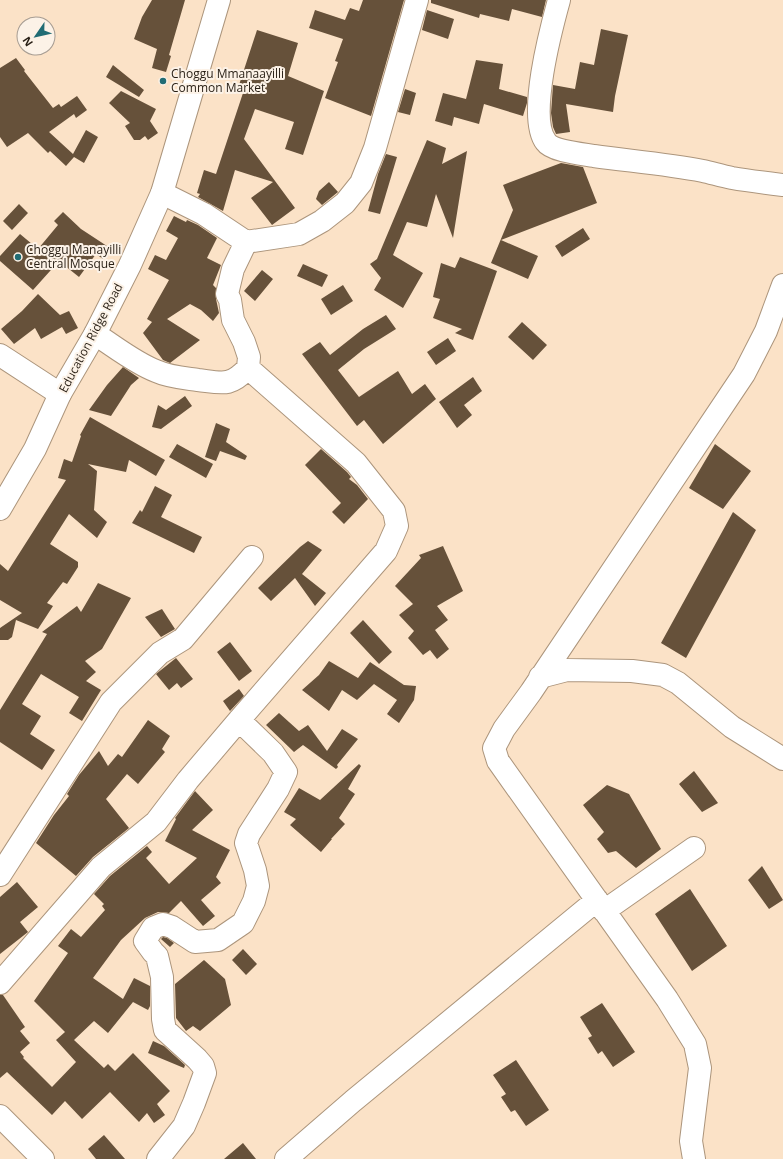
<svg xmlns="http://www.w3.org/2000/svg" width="783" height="1159" viewBox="0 0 783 1159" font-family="'Open Sans',sans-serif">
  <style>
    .building { fill: #66513a }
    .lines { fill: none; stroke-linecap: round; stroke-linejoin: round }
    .minor-casing { stroke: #ac957c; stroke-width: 24 }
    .major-casing { stroke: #ac957c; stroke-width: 24 }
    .minor { stroke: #fff; stroke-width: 22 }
    .major { stroke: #fff; stroke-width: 22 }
    .poi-dot { fill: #216c74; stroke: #fcf2e7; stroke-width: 1.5 }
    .labels { text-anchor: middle; stroke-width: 4; stroke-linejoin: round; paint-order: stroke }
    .poi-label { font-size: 12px; fill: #271e14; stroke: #fcf2e7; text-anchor: start }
    .street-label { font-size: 12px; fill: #271e14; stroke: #fcf2e7 }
  </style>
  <rect width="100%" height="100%" fill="#fbe2c7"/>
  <path class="building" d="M152 0H185L169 55 171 56 166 72 152 68 157 49 134 39 142 17Z
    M363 0H404L371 116 325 98 338 62 335 61 343 39 309 28 315 10 345 20 350 8 359 11Z
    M431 0H546L542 17 512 9 509 21 480 14 479 18 431 3Z
    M427 10 454 19 448 39 422 30Z
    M601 29 628 35 615 96 613 112 566 104 570 132 556 134 553 127 551 113 553 85 575 89 580 62 594 65Z
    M257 30 298 43 288 76 324 91 303 155 285 149 294 122 255 109 244 139 295 208 272 225 251 198 273 182 235 170 223 211 198 197 200 194 197 193 204 170 216 174 245 87 239 85Z
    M16 58 25 70 24 71 53 108 59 104 61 107 77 96 87 110 76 118 74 114 49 132 73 154 86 130 98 137 84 163 74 157 66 166 50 151 48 153 28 133 7 147 0 137V68Z
    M476 60 503 64 499 89 527 97V103L523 116 484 104 479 124 454 117 452 126 435 121 443 93 466 99Z
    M113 65 144 90 139 97 106 77Z
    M405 89 416 93 410 115 398 112Z
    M121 91 156 109 150 121 158 133 148 140 145 136 140 140H134L125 126 130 123 109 103Z
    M427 140 446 148 442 164 467 151 453 238 436 194 427 227 407 222 393 255 423 273 403 308 374 290 381 278 370 264 377 259Z
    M386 154 397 157 380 214 368 211 378 174Z
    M561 163 583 167 597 203 501 240 538 256 528 279 491 263 513 210 503 185Z
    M329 182 338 192 322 205 316 199 319 191Z
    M19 204 28 213 12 230 3 221Z
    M63 212 81 229 110 248 103 259 96 254 79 277 59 261 33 290 0 261V256L20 234 38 249 58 225 54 221Z
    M174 216 186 222 187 220 198 225 217 238 207 258 221 265 213 285 216 288V299L219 313 213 321 201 310 190 304 167 319 200 340 170 363 163 360 143 333 152 322 147 319 169 280 148 269 155 255 166 260 178 238 166 231Z
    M583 228 590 239 562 257 555 246Z
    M460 257 497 271 473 340 455 333 462 329 433 318 440 299 433 297 441 263 455 268Z
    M303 264 328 275 322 287 297 276Z
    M262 270 273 279 255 301 244 291Z
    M343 285 353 301 331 315 321 299Z
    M38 294 60 315 69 311 78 328 66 334 62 327 41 339 35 328 14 344 1 329 22 311Z
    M386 315 396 329 364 349 338 370 359 397 398 371 412 394 425 384 436 399 383 444 364 420 357 426 302 354 320 342 330 355 363 329Z
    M522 322 547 345 533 360 508 337Z
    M448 338 456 351 436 365 427 352Z
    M123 367 139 378 131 385 111 416 89 410 107 385Z
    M473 377 482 391 464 405 472 415 457 428 439 402Z
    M185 396 192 406 161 429 152 427 158 405 166 410Z
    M90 417 165 460 156 476 129 460 126 472 88 464 97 471 94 510 107 522 97 538 69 514 50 544 78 562V567L67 584 63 582 47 603 53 606 38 629 16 620 12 637 8 640H0V628L22 613 0 600V564L8 571 66 480 58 478 64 459 72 462 81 436 80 435Z
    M216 423 230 429 226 442 247 456 245 460 220 451 216 461 205 457Z
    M177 444 213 464 206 478 169 457Z
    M715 444 751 471 723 509 689 488Z
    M321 449 347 472 351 477 349 479 357 485 368 499 344 524 332 512 341 503 305 465Z
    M155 486 172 495 161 517 202 537 194 553 132 523 140 510 142 512Z
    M733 512 756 530 686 658 661 643Z
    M308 541 322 550 302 574 326 593 315 606 295 578 271 601 258 588 300 547Z
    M443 546 463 591 437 606 448 620 435 630 449 649 437 659 430 650 423 655 408 638 414 631 399 615 413 604 395 586 421 558 419 555Z
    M98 583 131 598 102 649 85 661 96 672 86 681 101 690 82 721 69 713 79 697 41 674 22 704 41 716 30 734 55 750 42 770 0 742V710L47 634 42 632 77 606 81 612Z
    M162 609 175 629 161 637 145 617Z
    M363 620 392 652 379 664 350 633Z
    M230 642 252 671 239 681 217 652Z
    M176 658 193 679 181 688 177 683 169 690 156 674Z
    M329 661 358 678 370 662 404 685 416 686 414 700 399 723 387 714 397 700 374 684 357 700 342 690 329 711 302 690 319 675Z
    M239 689 244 696 230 711 223 701Z
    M279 713 299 731 308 725 327 751 342 729 358 739 337 765 338 767 336 769 303 745 294 752 266 725Z
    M148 720 170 736 162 749 165 752 138 784 127 774 106 799 129 828 93 857 76 876 36 843 54 815 69 796 67 794 79 775 99 751 108 766 118 754 122 757Z
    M359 764 361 766 348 789 355 794 339 818 345 824 331 839H332L321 852 290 825 296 819 284 812 299 788 320 800Z
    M694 771 718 803 702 812 679 784Z
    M607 785 629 794 661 849 636 868 616 851 608 853 597 839 604 832 583 805Z
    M195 791 213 810 192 830 230 850 216 877 221 883 201 900 215 916 203 926 181 901 169 913 158 912 145 918 121 940 93 978 123 999 134 978 150 986V1006L148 1010 133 1002 108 1033 94 1021 74 1040 104 1068 108 1064 115 1071 133 1053 170 1091 157 1104 165 1115 154 1123 147 1113 139 1122 110 1092 82 1119 65 1101 52 1115 7 1072 0 1078V995H3L25 1027 20 1031 30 1043 20 1052 24 1057 23 1058 52 1087 76 1062 56 1040 65 1032 34 1001 68 953 58 946 71 929 81 937 105 910 102 906 104 904 94 894 110 876 147 846 152 852 146 858 169 884 197 858 165 841 176 819 175 818Z
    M762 866 783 900 769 909 748 880Z
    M17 882 38 907 20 922 28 932 0 954V897Z
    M690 889 727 946 692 971 655 914Z
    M163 937 167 938 174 943 170 947 161 939Z
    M243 949 257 964 246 975 232 960Z
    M204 960 225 979 231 1005 200 1031 193 1026 186 1031 176 1018 175 984Z
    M602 1003 635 1052 613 1067 602 1051 598 1054 588 1038 592 1036 580 1017Z
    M153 1041 164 1046 185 1065 184 1068 148 1053Z
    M516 1060 549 1110 526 1126 515 1110 511 1112 501 1097 506 1094 493 1075Z
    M104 1135 125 1159H96L88 1149Z
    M243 1143 256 1159H224Z"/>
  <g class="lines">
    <defs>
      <path id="minor" d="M559 0C551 29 527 118 546 142 552 151 583 154 594 156 630 161 667 164 703 171 712 173 722 176 732 178 749 181 766 183 783 185
        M246 242 299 234 322 221 345 203 361 183 375 148 417 0
        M95 334C114 346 135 363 156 371 169 377 184 378 198 380 223 383 230 387 248 368
        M0 355 60 394
        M540 677 567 670 632 671 663 675 678 683 732 727 783 759
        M0 875 111 702 160 653 183 639 252 557
        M604 911 694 848
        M0 983 101 867 156 822 188 780 239 720 386 551 397 526 394 511 356 463 248 368 249 357 244 342 233 320 230 300 227 294 233 269 246 242 204 214 162 193
        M0 1116 43 1159
        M158 1159 184 1126 194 1103 205 1073 203 1066 197 1059 165 1030 163 1019 162 977 157 956 153 952 145 941 153 928 163 924 172 927 195 942 218 940 243 923 254 901 258 886 255 870 246 843 249 834 278 789 286 772 273 753 239 720
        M286 1159 353 1101 597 900
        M694 1159 691 1141 700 1068 695 1044 667 999 498 761 494 748 504 729 531 692 744 374 766 331 783 285"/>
      <path id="major" d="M0 509 35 449 60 394 95 334 130 265 162 193 219 0"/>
    </defs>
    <use href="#minor" class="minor-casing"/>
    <use href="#major" class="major-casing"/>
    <use href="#minor" class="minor"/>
    <use href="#major" class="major"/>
  </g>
  <g class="poi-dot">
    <circle cx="163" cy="81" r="4"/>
    <circle cx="18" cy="257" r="4"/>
  </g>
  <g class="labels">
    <g class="poi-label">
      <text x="171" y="78">Choggu Mmanaayilli<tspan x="171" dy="14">Common Market</tspan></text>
      <text x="26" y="254">Choggu Manayilli<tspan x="26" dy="14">Central Mosque</tspan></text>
    </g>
    <g class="street-label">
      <text transform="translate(91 338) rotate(-62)" y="4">Education Ridge Road</text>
    </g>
  </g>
  <g transform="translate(36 36) rotate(236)"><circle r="19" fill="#fcf2e7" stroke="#a79d93"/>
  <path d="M0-3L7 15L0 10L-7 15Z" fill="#216c74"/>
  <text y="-6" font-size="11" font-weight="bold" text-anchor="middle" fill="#271e14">N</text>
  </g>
</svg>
